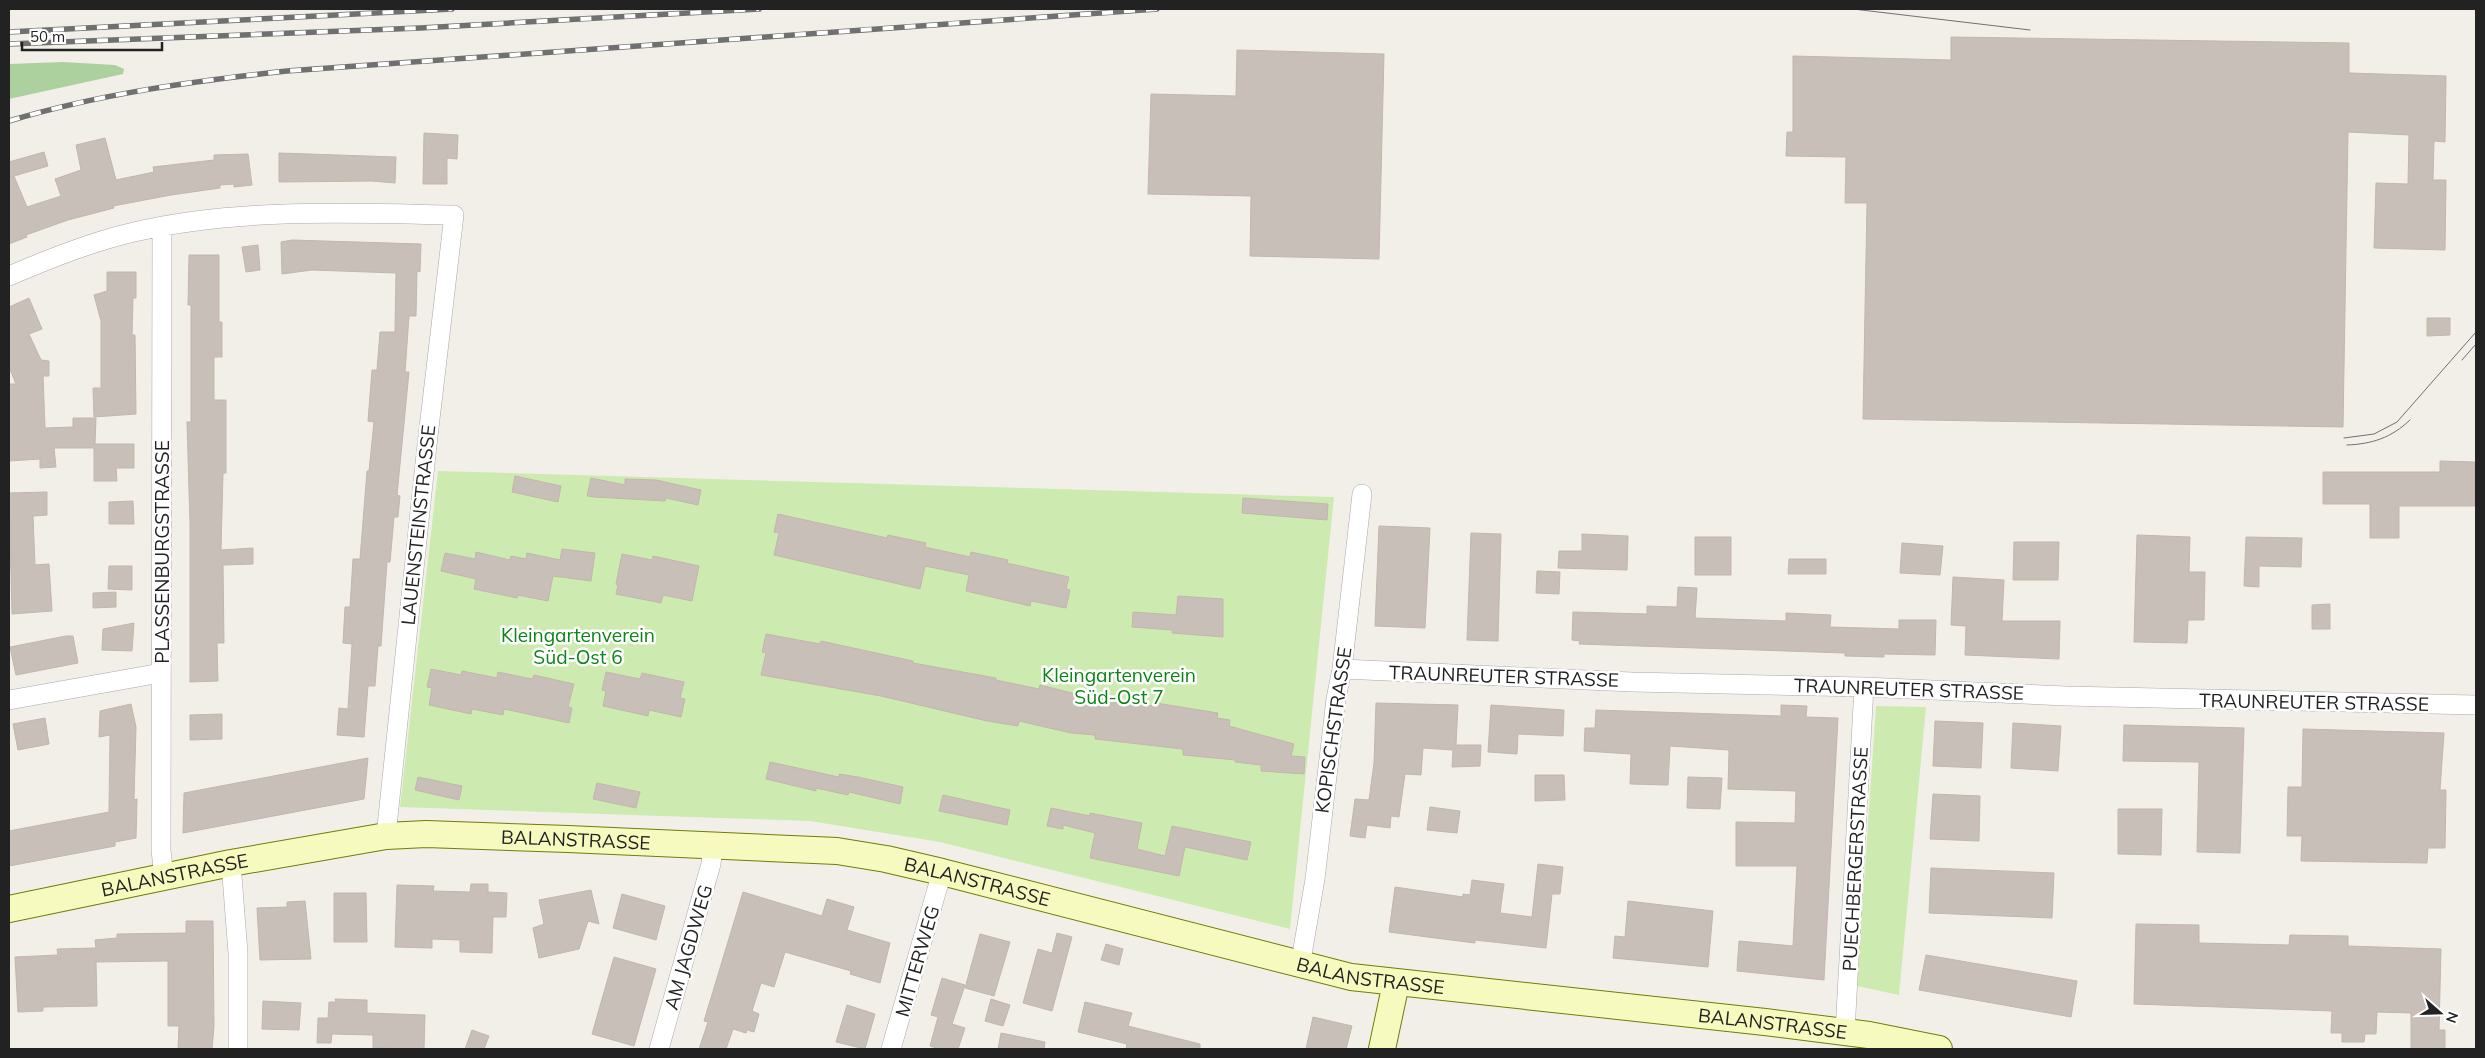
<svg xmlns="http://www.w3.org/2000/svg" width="2485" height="1058" viewBox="0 0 2485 1058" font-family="Mulish,sans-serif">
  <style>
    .grass { fill: #cdebb0 }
    .forest { fill: #add19e }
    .building { fill: #c7bfb8; stroke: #c4b6ab }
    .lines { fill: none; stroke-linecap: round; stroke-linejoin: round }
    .street-casing { stroke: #a9a9a9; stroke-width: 20 }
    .secondary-casing { stroke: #707d05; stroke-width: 28 }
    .street { stroke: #fff; stroke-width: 19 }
    .secondary { stroke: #f7fabf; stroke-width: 26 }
    .tram { stroke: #707070; stroke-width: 1 }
    .rail-casing { stroke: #707070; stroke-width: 5.5 }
    .rail { stroke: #fff; stroke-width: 4; stroke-dasharray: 11; stroke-linecap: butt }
    .labels { text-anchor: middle; stroke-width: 5; stroke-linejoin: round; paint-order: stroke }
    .street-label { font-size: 19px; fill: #222; stroke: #fff }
    .park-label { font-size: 19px; fill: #0c8416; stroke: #fff }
  </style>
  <rect width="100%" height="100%" fill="#f2efe9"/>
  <path class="grass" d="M438 471 1334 497 1290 929 940 842 810 821 400 807Z
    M1876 706 1926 707 1899 995 1857 986Z"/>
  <path class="forest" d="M63 62 115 65 124 69 123 74 9 99V64Z"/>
  <path class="building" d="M1951 37 2349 43V73L2446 76 2445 142 2434 141 2433 180H2446L2445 250 2374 248 2376 183 2408 184 2409 135 2348 132 2343 427 1863 419 1867 203H1845L1846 157 1786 156 1787 132H1793V56L1951 60Z
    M1237 50 1384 54 1379 259 1250 256 1251 196 1148 194 1151 94 1236 96Z
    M424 133 458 135 457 159 447 158V184H423Z
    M105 138 116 180 154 172 153 167 214 160V155L248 154 252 185 234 187V184L220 185V188L171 195 113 206 114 208 68 220 26 235 27 237 9 244V162L44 152 48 166 14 176 27 207 61 196 55 179 81 170 76 145Z
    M279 153 396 157 395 183 372 181 279 182Z
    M292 240 421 244 420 272 417 271 416 316H409L405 372H409L397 495 400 496 398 517H394L390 562H387L381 646H378L375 686H368L364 737 337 735 339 708 348 709 352 644 343 643 345 607H350L353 559H360L367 471H369L374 422 368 421 372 370H377L380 332H395L396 273 312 270 282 274 281 242Z
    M258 245 260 270 246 272 242 247Z
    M189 255H219V322H222V357H214V400H226V473H223L221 550 253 548V564L223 565 224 643H217L218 681 190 682V524L187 422H191V305H188Z
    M107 272H136V298H133L132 335H135L136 414 94 417 93 388H101V321L94 295 107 291Z
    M29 298 42 329 29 334 41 360 49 361V376H43L45 428 73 427V418H96L95 444H134V468H116L117 481H94V448H54L56 467 40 468V459L9 461V384H16L9 367V307Z
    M2427 318H2450V335L2427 336Z
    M2440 461 2475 462V506H2399V538H2370V504H2323V472H2440Z
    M515 476 561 486 558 502 512 492Z
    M591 478 625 485V479L656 480 701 490 698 505 666 498 665 501 594 497 587 496Z
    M47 492V515L33 516 35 565 49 564 52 611 12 614 9 493Z
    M1243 498 1328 504 1327 520 1242 513Z
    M133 501 134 524H109V502Z
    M778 514 887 538 888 535 926 543 925 547 970 557 971 552 1008 560 1007 563 1069 577 1066 589 1070 590 1066 608 1031 601 1030 606 966 591 969 575 925 566 920 589 774 555 779 533 774 532Z
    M1379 526 1430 528 1425 628 1375 626Z
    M1471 533 1501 534 1498 641 1467 640Z
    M1582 534 1628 536 1627 570 1558 568 1559 551H1582Z
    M2137 535 2190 537 2189 572H2205L2204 620H2188L2187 643 2134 642Z
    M1695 537H1731V575H1695Z
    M2246 537 2302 538 2301 567 2259 566V587L2244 586Z
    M2014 542H2059L2058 580H2013Z
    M1902 543 1943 546 1940 575 1900 573Z
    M562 549 595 553 591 581 553 576 548 601 518 595 517 598 474 589 476 579 441 571 445 553 475 559 476 552 510 560 511 556 526 559 527 553 560 560Z
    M622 554 652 560 653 556 699 566 692 601 663 595 661 603 616 594 618 585 616 584Z
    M1789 559H1826V574H1788Z
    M109 566H132V590L108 589Z
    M1537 571 1560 572 1559 594 1536 593Z
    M1953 577 2004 580 2002 621H2060L2059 659 1965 655 1966 626 1951 625Z
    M1678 587 1697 588 1695 618 1786 621V613L1831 615 1830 627 1899 629V620H1936L1935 655 1884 654V657L1845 656V653L1579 644 1580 641 1572 640 1573 612 1647 614V606L1677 607Z
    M116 592V607L93 608V593Z
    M1178 596 1223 599V637L1172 633V630L1132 627 1133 612 1176 615Z
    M2330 604V629H2312V605Z
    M134 623 132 651 102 650 103 629Z
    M766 634 820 644 821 641 913 661V663L996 678V680L1039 689 1040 685 1088 697 1114 699V702L1155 706 1156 703 1218 713 1217 718 1230 720 1229 726 1294 744 1291 756 1305 757 1304 774 1261 771V765L1235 762V760L1183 755V749L1095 739V735L1071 733 1019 721 1018 726 987 721 881 696 761 675 766 653 762 652Z
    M66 636H73L78 663 16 675 10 647Z
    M431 669 461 675 462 671 497 678 498 672 532 679 534 675 574 684 568 707 572 708 569 723 504 709 503 715 472 709 471 714 429 705 432 688 427 687Z
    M606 672 640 679 642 673 684 682 680 698 685 699 681 717 649 710 648 716 603 706 606 691 602 690Z
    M1376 703 1458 705 1456 745H1481L1480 766 1452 767 1453 750 1423 748 1421 775 1405 774 1399 817 1391 816 1390 828 1367 825 1365 838 1350 836 1355 799 1369 800 1374 763Z
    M131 704 136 727 134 800 137 799 136 838 115 842V846L9 866V831L109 812 110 735 99 737 100 711Z
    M1491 705 1564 710 1563 736 1518 734 1517 754 1488 752Z
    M1781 705 1807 706 1806 717 1838 718 1824 980 1737 971 1739 941 1793 946 1797 866H1736V822L1795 823 1796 791 1728 789 1729 750 1670 746 1668 785 1630 784 1631 754 1584 751 1585 728H1595L1596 710 1781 716Z
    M222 714V739L190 740V715Z
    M45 718 49 744 18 750 13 724Z
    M1935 721 1983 723 1981 768 1933 766Z
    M2013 723 2061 726 2058 771 2011 768Z
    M2124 725 2244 728 2240 853 2197 852 2199 762 2123 761Z
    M2303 729 2444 733 2440 790H2446L2445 848H2428L2427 863 2301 861 2302 836H2287L2288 787H2302Z
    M368 758 364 799 183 833 184 793Z
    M770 762 839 777V774L858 777 903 787 900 804 849 792 848 795 816 788V791L766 779Z
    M1535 775H1564L1565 800 1535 801Z
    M418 777 462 786 459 800 415 790Z
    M1688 777 1722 778 1720 809 1687 808Z
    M597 783 640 792 636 808 593 799Z
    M1933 794 1980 796 1979 841 1930 839Z
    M943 795 1010 810 1007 825 939 811Z
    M1430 807 1460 811 1457 833 1427 830Z
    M1051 808 1090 816V813L1142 823 1137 849 1165 856 1172 826 1251 842 1247 860 1185 847 1179 876 1090 858 1095 833 1063 825V829L1047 826Z
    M2118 809H2162L2161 855 2118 854Z
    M1538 864 1563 867 1560 894H1552L1546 948 1475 940V943L1443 939 1389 932 1395 887 1463 897V894L1470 895 1472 880 1504 884 1500 913 1532 917Z
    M1931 868 2054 873 2052 918 1929 913Z
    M471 884H488V892L507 893 506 917H493L492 953 460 952V940L432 939V948L395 947 397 885 434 886 433 891 470 892Z
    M591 890 599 924 588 921 579 949 539 958 533 928 544 924 539 900Z
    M743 892 822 916 827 899 854 907 847 930 890 943 880 983 850 974 851 971 785 952 774 987 761 983 752 1011 759 1014 754 1032 747 1030 746 1033 733 1029 726 1049H699L708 1022 704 1021Z
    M334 893H366L367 942H334Z
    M622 894 665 906 656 940 613 928Z
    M305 901 311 959 260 960 257 908 287 907V902Z
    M1628 901 1713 911 1708 967 1613 958 1615 936 1625 937Z
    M186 921H213L214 1026 212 1049H178L179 1026H168V961L96 962 97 1006 43 1007V1011L18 1012 15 957 58 955 57 949 96 948 95 940 117 938V934L186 933Z
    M2136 924 2199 925V943L2289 945 2290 935 2348 936V946L2441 949 2439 1030H2445V1049H2411V1013L2377 1012 2376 1034H2365L2364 1042H2342V1033H2331L2332 1011 2134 1004Z
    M1057 933 1072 937 1052 1011 1023 1003 1038 949 1052 953Z
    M980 934 1010 942 994 996 965 988Z
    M1106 944 1123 949 1119 965 1101 960Z
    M1926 955 2077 981 2071 1017 1919 990Z
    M614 957 656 969 634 1046 592 1034Z
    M942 978 965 985 952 1024 965 1028 958 1049H940L930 1046 938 1017 931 1015Z
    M335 999 367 1000V1013L425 1015 424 1049 373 1048V1035L332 1034 331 1043H317L318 1018H328L329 1002H336Z
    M991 999 1010 1005 1003 1026 985 1021Z
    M263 1001 301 1003 299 1030 262 1029Z
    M1085 1002 1132 1013 1128 1026 1200 1044V1049H1126L1127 1044 1078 1032Z
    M847 1005 875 1014 865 1049 836 1042Z
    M1313 1017 1352 1026 1346 1049H1306Z
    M472 1030 489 1036 484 1049H465Z
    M1001 1033 1045 1042 1044 1049H998Z"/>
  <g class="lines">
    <defs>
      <path id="street" d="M162 227 161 850 164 878
        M9 276C49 259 91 242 134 232 238 208 348 213 454 215L427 445 386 836
        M1342 669 1632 682 1864 687 2066 696 2476 705
        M9 700 161 673
        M231 863 238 953V1049
        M1300 966 1315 879 1336 699 1342 669 1362 494
        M1845 1032 1864 687
        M659 1049 711 864 713 845
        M891 1049 942 872"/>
      <g id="secondary">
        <path id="s1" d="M9 909 231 863 386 836 426 834 568 839 837 851 886 859 942 872 1351 977 1765 1022 1869 1035 1939 1049"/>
        <path d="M1382 1049 1396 983"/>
      </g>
    </defs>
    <use href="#street" class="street-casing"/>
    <use href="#secondary" class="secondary-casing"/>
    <use href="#street" class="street"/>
    <use href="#secondary" class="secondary"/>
    <path class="tram" d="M1853 9 2030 30
      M2462 360 2476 344
      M2344 438 2374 434 2397 422 2476 332
      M2347 445C2372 444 2391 438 2410 420"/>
    <defs>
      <path id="rail" d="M9 32 452 9
        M9 44 420 28 759 9
        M9 121C99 94 193 81 287 71L1157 9"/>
    </defs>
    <use href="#rail" class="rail-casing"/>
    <use href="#rail" class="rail"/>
  </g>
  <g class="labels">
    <g class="street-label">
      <text transform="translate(418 525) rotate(-84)" y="7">LAUENSTEINSTRASSE</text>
      <text transform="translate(162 552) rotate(-90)" y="7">PLASSENBURGSTRASSE</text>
      <text transform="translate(1504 676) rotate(2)" y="7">TRAUNREUTER STRASSE</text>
      <text transform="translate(1909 689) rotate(2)" y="7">TRAUNREUTER STRASSE</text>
      <text transform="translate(2314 702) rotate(1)" y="7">TRAUNREUTER STRASSE</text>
      <text transform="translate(1333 730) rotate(-82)" y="7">KOPISCHSTRASSE</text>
      <text dy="7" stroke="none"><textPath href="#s1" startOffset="574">BALANSTRASSE</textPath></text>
      <text transform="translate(1855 859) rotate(-87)" y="7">PUECHBERGERSTRASSE</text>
      <text dy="7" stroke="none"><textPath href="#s1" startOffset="169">BALANSTRASSE</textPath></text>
      <text dy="7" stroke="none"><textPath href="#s1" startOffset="979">BALANSTRASSE</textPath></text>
      <text transform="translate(688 947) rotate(-74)" y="7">AM JAGDWEG</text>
      <text transform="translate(917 961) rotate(-74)" y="7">MITTERWEG</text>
      <text dy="7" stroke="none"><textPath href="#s1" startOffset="1384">BALANSTRASSE</textPath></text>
      <text dy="7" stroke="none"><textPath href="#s1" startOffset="1789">BALANSTRASSE</textPath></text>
    </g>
    <g class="park-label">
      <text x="578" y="642">Kleingartenverein<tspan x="578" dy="22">Süd-Ost 6</tspan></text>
      <text x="1119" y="682">Kleingartenverein<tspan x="1119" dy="22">Süd-Ost 7</tspan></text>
    </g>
  </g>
  <rect width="2485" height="1058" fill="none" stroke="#222222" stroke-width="20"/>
  <g transform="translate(2440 1013) rotate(110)" stroke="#ffffff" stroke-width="4" paint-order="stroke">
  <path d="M0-4L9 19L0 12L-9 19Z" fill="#222222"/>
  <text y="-8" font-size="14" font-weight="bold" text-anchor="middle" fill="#222222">N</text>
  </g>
  <path d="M22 42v8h140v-8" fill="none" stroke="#222222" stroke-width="2.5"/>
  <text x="30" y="42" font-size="15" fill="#222222" stroke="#ffffff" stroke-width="4" paint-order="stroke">50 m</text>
</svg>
